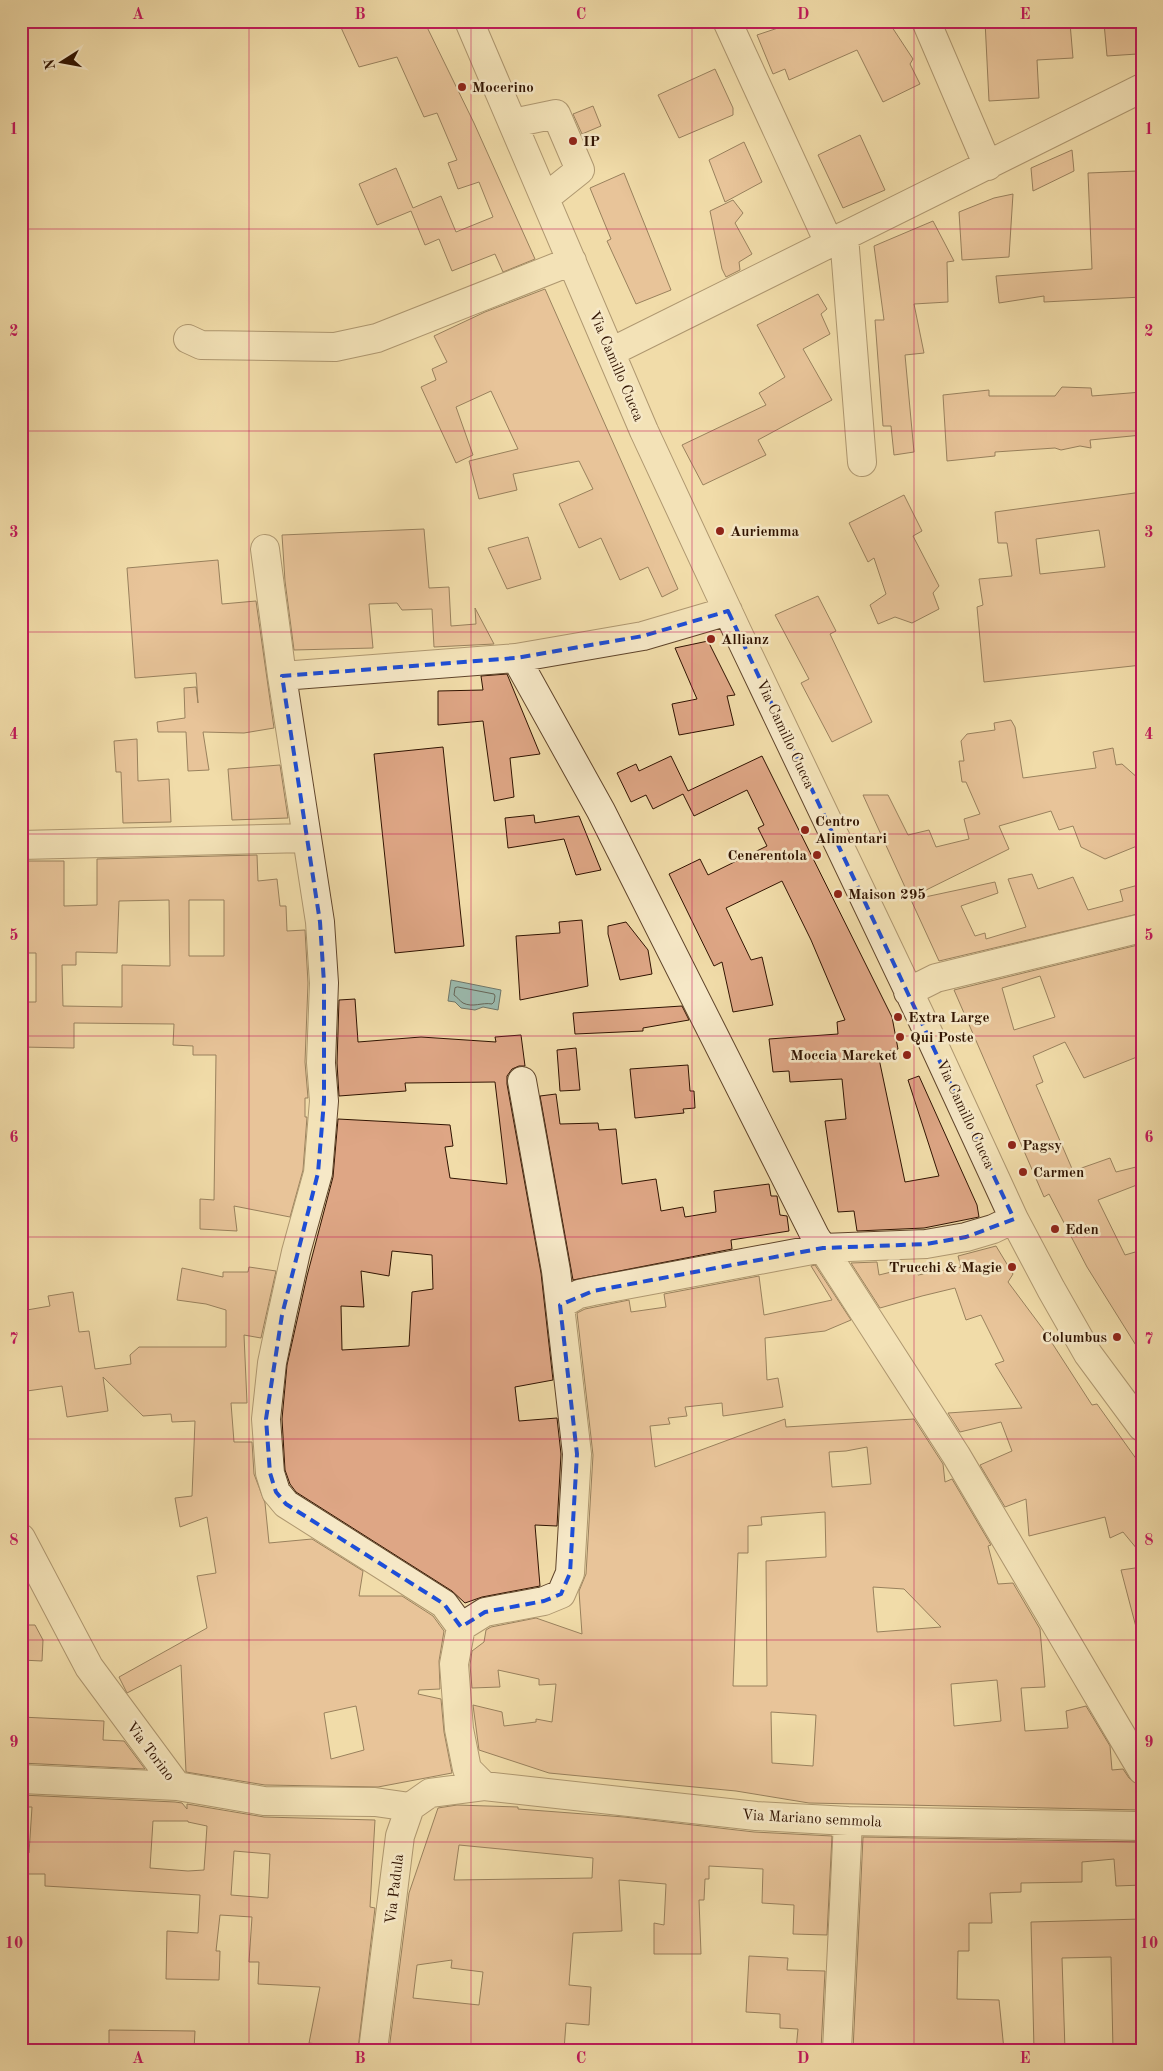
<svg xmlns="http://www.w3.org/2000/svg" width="1163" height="2071" viewBox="0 0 1163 2071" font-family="'Old Standard TT',serif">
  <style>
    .water { fill: #9bbaae; stroke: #707769 }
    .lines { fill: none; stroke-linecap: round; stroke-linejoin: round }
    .shore { stroke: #666658; stroke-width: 1 }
    .building { fill: #dea685; stroke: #301301; fill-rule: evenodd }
    .minor-casing { stroke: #60452b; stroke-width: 30 }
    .minor { stroke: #f6e8c7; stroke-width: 28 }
    .marked { fill: none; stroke: #1d4ed8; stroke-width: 4; stroke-dasharray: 10 6; stroke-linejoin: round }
    .grid { fill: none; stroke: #c2185b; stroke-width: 1; stroke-opacity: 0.55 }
    .poi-dot { fill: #8f2418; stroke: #f6e8c7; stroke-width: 2 }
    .labels { text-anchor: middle; stroke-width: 5; stroke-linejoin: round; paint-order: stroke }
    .poi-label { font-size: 15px; font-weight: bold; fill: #301301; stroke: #f6e8c7; text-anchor: start }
    .street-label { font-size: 15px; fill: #301301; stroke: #f6e8c7 }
    .neatline { fill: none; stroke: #c2185b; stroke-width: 2 }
    .grid-label { font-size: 16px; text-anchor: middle; font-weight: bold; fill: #c2185b }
  </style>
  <rect width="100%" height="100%" fill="#f1dca9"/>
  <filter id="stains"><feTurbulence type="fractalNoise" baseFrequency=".004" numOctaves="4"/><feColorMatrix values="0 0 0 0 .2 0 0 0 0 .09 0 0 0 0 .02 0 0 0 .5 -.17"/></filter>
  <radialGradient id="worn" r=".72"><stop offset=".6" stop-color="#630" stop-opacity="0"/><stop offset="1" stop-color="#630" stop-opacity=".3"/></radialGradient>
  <path class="water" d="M451 980 501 990 498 1010 483 1007 475 1010 461 1008 455 1002 448 1001Z"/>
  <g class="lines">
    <path class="shore" d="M458 987 494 994 495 996 494 1002 492 1004C482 1002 473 1008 463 1003 460 1001 457 997 454 995L455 988Z"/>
  </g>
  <path class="building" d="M338 21H424L474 123 535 259 503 272 495 254 452 271 439 239 425 245 411 211 377 225 359 184 396 168 413 208 441 196 456 232 493 217 479 182 458 189 448 163 457 160 437 113 424 117 397 57 359 67Z
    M799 21H888L913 59 910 64 920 84 883 102 857 50 789 80 785 69 773 74 757 35Z
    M985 21H1013V26L1070 23 1073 58 1037 60 1039 98 989 101Z
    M1135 21 1137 54 1107 56 1104 23Z
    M715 69 733 108V115L679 138 658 95Z
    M593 106 601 126 582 134 573 114Z
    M860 135 885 190 843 208 818 155Z
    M744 142 762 182 725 202 709 160Z
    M1072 150 1074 171 1033 191 1031 168Z
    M1137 171 1142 297 1044 302V296L999 303 996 276 1092 269 1088 173Z
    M624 173 671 290 636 304 607 241 611 239 590 188Z
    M1013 194 1009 257 962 260 959 212 994 198Z
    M733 200 743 213 735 223 752 254 739 262 740 270 726 277 722 269 710 211Z
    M933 221 954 261 947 262 948 302 914 304 924 353 905 355 914 452 894 455 891 426H883L875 320H884L874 246Z
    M545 289 678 589 662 597 648 567 620 580 601 538 579 548 559 504 593 489 579 461 513 474 517 490 479 499 469 461 518 449 491 391 456 407 473 455 456 463 421 387 436 380 432 369 447 362 434 336 485 312Z
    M818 294 827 309 821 314 830 334 803 349 832 400 758 440 766 455 703 485 682 445 766 405 759 393 785 377 757 325Z
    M1062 387 1091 388 1092 396 1142 392V435L1090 440 1091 448 1080 446 1061 450 1055 448 995 452V456L947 461 943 395 989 390V396H1055Z
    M1142 492V665L984 682 977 607 983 605 979 579 1012 576 1007 543H998L995 512ZM1099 530 1105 567 1040 574 1036 539Z
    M904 495 922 531 913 536 939 586 933 593 939 609 912 623 895 617 878 624 870 605 886 594 874 558 868 562 849 523Z
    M424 529 429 588 449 587 451 626 476 624 475 608 494 644 434 647 432 609 402 610 397 603 369 604 373 648 294 650 285 581 282 535Z
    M528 537 541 579 507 589 488 548Z
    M218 560 222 604 256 601 274 728 244 733 203 732 209 770 188 771 186 732H158L157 722 185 718 184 688 196 687 198 703 196 673 135 678 127 568Z
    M818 596 836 631 830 634 872 722 832 742 801 683 809 679 775 615Z
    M708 641 735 695 727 696 734 725 679 735 672 704 697 699 675 648Z
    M507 674 540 754 510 758 514 797 494 801 483 721 438 725V691L483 690 481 676Z
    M1011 720 1015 727 1023 778 1096 768 1093 752 1113 748 1116 765 1122 764 1139 779 1142 784V844L1105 859 1081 847 1073 826 1059 830 1051 811 999 826 1009 849 910 898 863 795H888L908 835 929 830 936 847 969 839 964 819 980 814 966 782H962L959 761H964L961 741 967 734 995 730 994 723Z
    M137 739 138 781 169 779 171 822 123 823 121 772H116L114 741Z
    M443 747 464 946 395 953 374 754Z
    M671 756 688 791 762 756 892 1017 898 1049 878 1054 905 1182 939 1176 908 1080 919 1076 977 1205 979 1217 924 1228 857 1231 854 1211 838 1212 825 1121 846 1119 842 1079 790 1082 789 1071 773 1072 769 1039 838 1034 837 1022 845 1020 811 940 782 881 726 908 751 960 762 957 773 1005 733 1012 722 962 714 966 669 874 700 859 708 875 767 846 758 828 764 825 747 790 694 816 683 794 653 809 646 795 631 802 617 773 636 764 639 771Z
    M280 765 288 818 232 820 228 769Z
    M534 815 535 823 579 816 601 870 576 875 564 839 508 848 505 818Z
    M257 855 258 881 277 879 280 906H286L287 931 305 930 308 983 305 1062 308 1098H305V1117H307L303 1170 290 1217 234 1206 237 1231 200 1229V1199L214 1200 216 1055H193V1046L173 1045 174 1024 74 1023V1048L21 1047V1002H36V953H21V861H64V906L97 905V859ZM169 900 170 966 122 965V1007L63 1006 62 965H76V952L117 953 119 901ZM189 900H224V956H189Z
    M1032 874 1038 889 1073 877 1088 910 1123 901 1120 890 1142 884V913L939 961 911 900 995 882 998 893 961 906 975 936 985 933 986 939 1026 927 1008 879Z
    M582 920 588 986 520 1000 516 936 560 933 559 922Z
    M626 922 648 950 652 974 620 980 608 934V926Z
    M1142 944V1055L1084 1078 1065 1042 1033 1056 1043 1082 1036 1085 1073 1171 1110 1158 1116 1172 1136 1167 1142 1183 1098 1200 1125 1255 1142 1250V1272L1137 1273 1142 1307V1355L1087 1267 1049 1194 1044 1197 954 990ZM1040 976 1055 1017 1014 1030 1002 988Z
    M355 999 358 1042 421 1037 496 1042 495 1037 521 1035 525 1066H519L512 1069 507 1076V1084L541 1273 553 1380 515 1387 519 1421 557 1418 561 1454 557 1526 535 1525 540 1586 482 1597 465 1603 452 1591 296 1492 290 1484 285 1470 282 1419 287 1365 307 1276 333 1177 338 1119 450 1125 453 1146 445 1147 450 1178 507 1184 495 1082 405 1083 406 1091 339 1096 337 1063 339 1000ZM392 1251 432 1255 433 1289 412 1292 409 1346 342 1350 341 1306 364 1307 361 1271 389 1276Z
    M682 1006 689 1020 643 1028V1031L575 1034 573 1013Z
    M576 1048 580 1090 560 1091 557 1050Z
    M688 1065 690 1091H694L695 1108 683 1109 684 1113 635 1118 630 1069Z
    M556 1094 560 1124 598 1123 599 1130 616 1129 622 1184 656 1179 661 1211 683 1207 685 1217 716 1212 714 1191 769 1184 771 1196H777L780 1215 787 1216 789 1231 731 1240 732 1249 573 1280 540 1096Z
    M996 1246 1013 1274 1008 1282 1043 1329 1092 1405 1097 1404 1142 1467V1555L1123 1532 1110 1538 1105 1517 1029 1536 1026 1499 1005 1507 980 1465 1012 1451 1001 1422 960 1432 948 1413 1022 1408 995 1364 1004 1361 981 1315 966 1320 955 1288 922 1296 880 1308 851 1263 877 1262 879 1275 916 1266 918 1275 961 1267 958 1256Z
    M815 1265 851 1320 825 1331 765 1338 767 1380 778 1378 783 1407 723 1416 722 1403 685 1407 687 1416 668 1418 670 1424 650 1426 655 1467 785 1419 786 1427 914 1419 943 1464 945 1482 952 1479 991 1545 988 1546 998 1584 1013 1583 1040 1629 1045 1687 1021 1688 1025 1731 1068 1728 1066 1711 1086 1706 1110 1746 1112 1770 1123 1769 1129 1778 1139 1785 1142 1790V1810L809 1803 736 1791 549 1773 479 1750 473 1705 502 1712 504 1726 536 1722V1719L552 1722 556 1684 539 1685V1679L498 1670 500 1687 472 1688 470 1665 472 1651 484 1642 486 1630 491 1627 536 1618 582 1634 579 1591 586 1574 593 1455 577 1313 585 1309 629 1300 631 1312 666 1307 664 1294 759 1276 764 1315 832 1300 811 1266ZM867 1447 871 1484 832 1487 829 1452 846 1451ZM825 1512 826 1557 766 1561 767 1686H733L738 1553H748V1526L762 1525 761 1517ZM873 1587 904 1589 941 1627 877 1632ZM997 1680 1001 1721 954 1726 951 1684ZM771 1712 816 1715 813 1766 772 1763Z
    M249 1267 276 1271 261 1338 244 1335 247 1403H231L234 1442H252L254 1474 265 1503 269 1543 312 1539 363 1571 359 1596H402L433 1616 444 1631 439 1661 440 1689 419 1690 418 1694 441 1699 444 1732 452 1773 378 1787 265 1785 186 1772 181 1665 127 1693 119 1677 207 1628 197 1576 216 1573 207 1517 180 1527 175 1498 192 1496 195 1421 172 1422 171 1414 143 1416 103 1377 108 1411 67 1417 62 1386 27 1391 21 1353V1311L50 1306 48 1296 73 1292 79 1332 89 1331 95 1369 131 1364 130 1355 139 1347H226V1310L206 1304 177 1300 182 1268 223 1277V1272H248ZM356 1706 364 1750 331 1759 324 1713Z
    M1142 1567V1626L1136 1627 1121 1570Z
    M21 1625H35L43 1640 42 1661 21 1660Z
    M21 1717 104 1721 103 1740 124 1741 145 1769 21 1763Z
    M21 1795 175 1802 182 1803 187 1809V1804L264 1817 375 1820 370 1907 375 1908 358 2049 309 2043 320 1987 258 1984 259 1962H249L252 1917 220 1915 216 1951H220L219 1980 166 1979 167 1931 198 1933 200 1895 45 1886V1874H21V1852L29 1853 32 1807H21ZM153 1821H188V1822L207 1826 204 1870 188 1871 150 1868ZM234 1851 270 1854 268 1898 231 1895Z
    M457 1805 518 1807V1809L624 1817 754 1832 832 1836 827 1935 793 1934 794 1905 762 1903 763 1869 709 1866V1879H705L704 1900H699L701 1954H654V1923L664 1925 666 1884 619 1880 622 1931 573 1933 569 1985 591 1987 589 2025 566 2023 564 2050H389L409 1893 438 1808ZM459 1845 593 1858 592 1878 454 1880ZM452 1960 451 1968 483 1972 479 2005 413 1998 417 1965Z
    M863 1837 1142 1842V1885L1116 1886 1114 1859 1082 1862V1882L1021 1883V1892L990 1893 992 1923H969V1951H958L957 1999 999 2000 1004 2050H853Z
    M1142 1919V2050H1113L1111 1957 1062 1958 1065 2050H1034L1031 1922Z
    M749 1956 788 1958 787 1970 825 1971 821 2050H796L798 2029 780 2028V2014L746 2012Z
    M109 2030 195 2031 194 2050H109Z"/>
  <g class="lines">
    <defs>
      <path id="minor" d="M469 21 644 431 738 633 920 1015 1014 1219 1051 1289 1088 1354 1142 1427
        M727 21 829 243
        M926 21 988 166
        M513 123 556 114 580 170 545 198
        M844 236 862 462
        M188 339 201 345 335 347 377 338 572 261
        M611 352 1142 88
        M265 549 282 676 320 922 324 983 321 1063 324 1101 318 1173 296 1252 282 1315 272 1363 266 1419 270 1473 276 1492 286 1504 444 1604 461 1627 454 1664 459 1729 467 1769 484 1786
        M516 658 601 811 815 1236 956 1455 1142 1770
        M282 676 516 658 643 636 728 611
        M21 845 307 838
        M908 992 936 978 1142 928
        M560 1305 579 1294 593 1291 823 1248 926 1244 966 1237 993 1229 1014 1219
        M21 1538 89 1667 177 1786 264 1801 375 1802 410 1807
        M461 1627 485 1612 544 1601 561 1594 570 1573 577 1454 556 1271 522 1081
        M21 1779 177 1786
        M373 2050 400 1836 410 1807 430 1793 484 1786 756 1816 848 1821 1142 1826
        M837 2050 848 1821"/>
    </defs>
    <use href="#minor" class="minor-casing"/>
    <use href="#minor" class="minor"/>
  </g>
  <path d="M0 0H1163V2071H0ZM728 611 1014 1219 966 1237 926 1244 823 1248 593 1291 560 1305 577 1454 570 1573 561 1594 544 1601 485 1612 461 1627 444 1604 286 1504 276 1492 270 1473 266 1419 282 1315 318 1173 324 1101V983L320 922 282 676 516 658 643 636Z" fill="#f1dca9" fill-opacity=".55" fill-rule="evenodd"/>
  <path class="marked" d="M728 611 1014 1219 966 1237 926 1244 823 1248 593 1291 560 1305 577 1454 570 1573 561 1594 544 1601 485 1612 461 1627 444 1604 286 1504 276 1492 270 1473 266 1419 282 1315 318 1173 324 1101V983L320 922 282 676 516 658 643 636Z"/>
  <path class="grid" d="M249 21V2050M471 21V2050M692 21V2050M914 21V2050M21 229H1142M21 431H1142M21 632H1142M21 834H1142M21 1036H1142M21 1237H1142M21 1439H1142M21 1640H1142M21 1842H1142"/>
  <g class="poi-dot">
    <circle cx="462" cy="87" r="5"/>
    <circle cx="573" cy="141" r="5"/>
    <circle cx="720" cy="531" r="5"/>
    <circle cx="711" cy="639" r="5"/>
    <circle cx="805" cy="830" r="5"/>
    <circle cx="817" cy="855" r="5"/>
    <circle cx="838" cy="894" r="5"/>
    <circle cx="898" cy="1017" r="5"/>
    <circle cx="900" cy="1037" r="5"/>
    <circle cx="907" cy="1055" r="5"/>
    <circle cx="1012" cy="1145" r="5"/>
    <circle cx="1023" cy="1172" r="5"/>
    <circle cx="1055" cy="1229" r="5"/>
    <circle cx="1012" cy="1267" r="5"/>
    <circle cx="1117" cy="1337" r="5"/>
  </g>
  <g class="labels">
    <g class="poi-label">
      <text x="472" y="92">Mocerino</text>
      <text x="583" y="146">IP</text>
      <text x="730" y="536">Auriemma</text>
      <text x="721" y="644">Allianz</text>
      <text x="815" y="826">Centro<tspan x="815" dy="17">Alimentari</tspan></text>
      <text x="807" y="860" text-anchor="end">Cenerentola</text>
      <text x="848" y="899">Maison 295</text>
      <text x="908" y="1022">Extra Large</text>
      <text x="910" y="1042">Qui Poste</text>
      <text x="897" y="1060" text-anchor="end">Moccia Marcket</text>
      <text x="1022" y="1150">Pagsy</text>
      <text x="1033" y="1177">Carmen</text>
      <text x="1065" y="1234">Eden</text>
      <text x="1002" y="1272" text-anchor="end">Trucchi &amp; Magie</text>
      <text x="1107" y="1342" text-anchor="end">Columbus</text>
    </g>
    <g class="street-label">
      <text transform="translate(617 366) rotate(67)" y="5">Via Camillo Cucca</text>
      <text transform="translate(786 734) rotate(65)" y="5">Via Camillo Cucca</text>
      <text transform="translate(966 1114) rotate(65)" y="5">Via Camillo Cucca</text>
      <text transform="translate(151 1751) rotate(53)" y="5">Via Torino</text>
      <text transform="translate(812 1818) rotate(3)" y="5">Via Mariano semmola</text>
      <text transform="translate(394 1889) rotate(-83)" y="5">Via Padula</text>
    </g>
  </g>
  <rect width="1163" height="2071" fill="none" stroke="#f1dca9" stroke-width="55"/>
  <g transform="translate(62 62) rotate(259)" stroke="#f6e8c7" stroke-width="4" paint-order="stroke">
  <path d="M0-4L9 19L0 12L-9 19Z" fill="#301301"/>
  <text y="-8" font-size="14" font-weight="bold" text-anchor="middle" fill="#301301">N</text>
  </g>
  <rect x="28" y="28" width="1108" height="2016" class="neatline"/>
  <g class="grid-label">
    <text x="138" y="19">A</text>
    <text x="360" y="19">B</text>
    <text x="581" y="19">C</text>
    <text x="803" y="19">D</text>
    <text x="1025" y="19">E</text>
    <text x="14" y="134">1</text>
    <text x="1149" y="134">1</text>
    <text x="14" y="336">2</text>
    <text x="1149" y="336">2</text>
    <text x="14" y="537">3</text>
    <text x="1149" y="537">3</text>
    <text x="14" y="739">4</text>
    <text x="1149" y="739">4</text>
    <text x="14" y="940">5</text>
    <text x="1149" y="940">5</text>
    <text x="14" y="1142">6</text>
    <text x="1149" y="1142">6</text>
    <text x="14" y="1344">7</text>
    <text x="1149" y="1344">7</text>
    <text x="14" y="1545">8</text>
    <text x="1149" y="1545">8</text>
    <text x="14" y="1747">9</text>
    <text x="1149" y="1747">9</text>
    <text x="14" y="1948">10</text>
    <text x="1149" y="1948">10</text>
    <text x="138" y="2063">A</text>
    <text x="360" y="2063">B</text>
    <text x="581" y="2063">C</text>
    <text x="803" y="2063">D</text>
    <text x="1025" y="2063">E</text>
  </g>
  <rect width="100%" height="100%" filter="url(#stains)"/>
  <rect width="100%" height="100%" fill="url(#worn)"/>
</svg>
